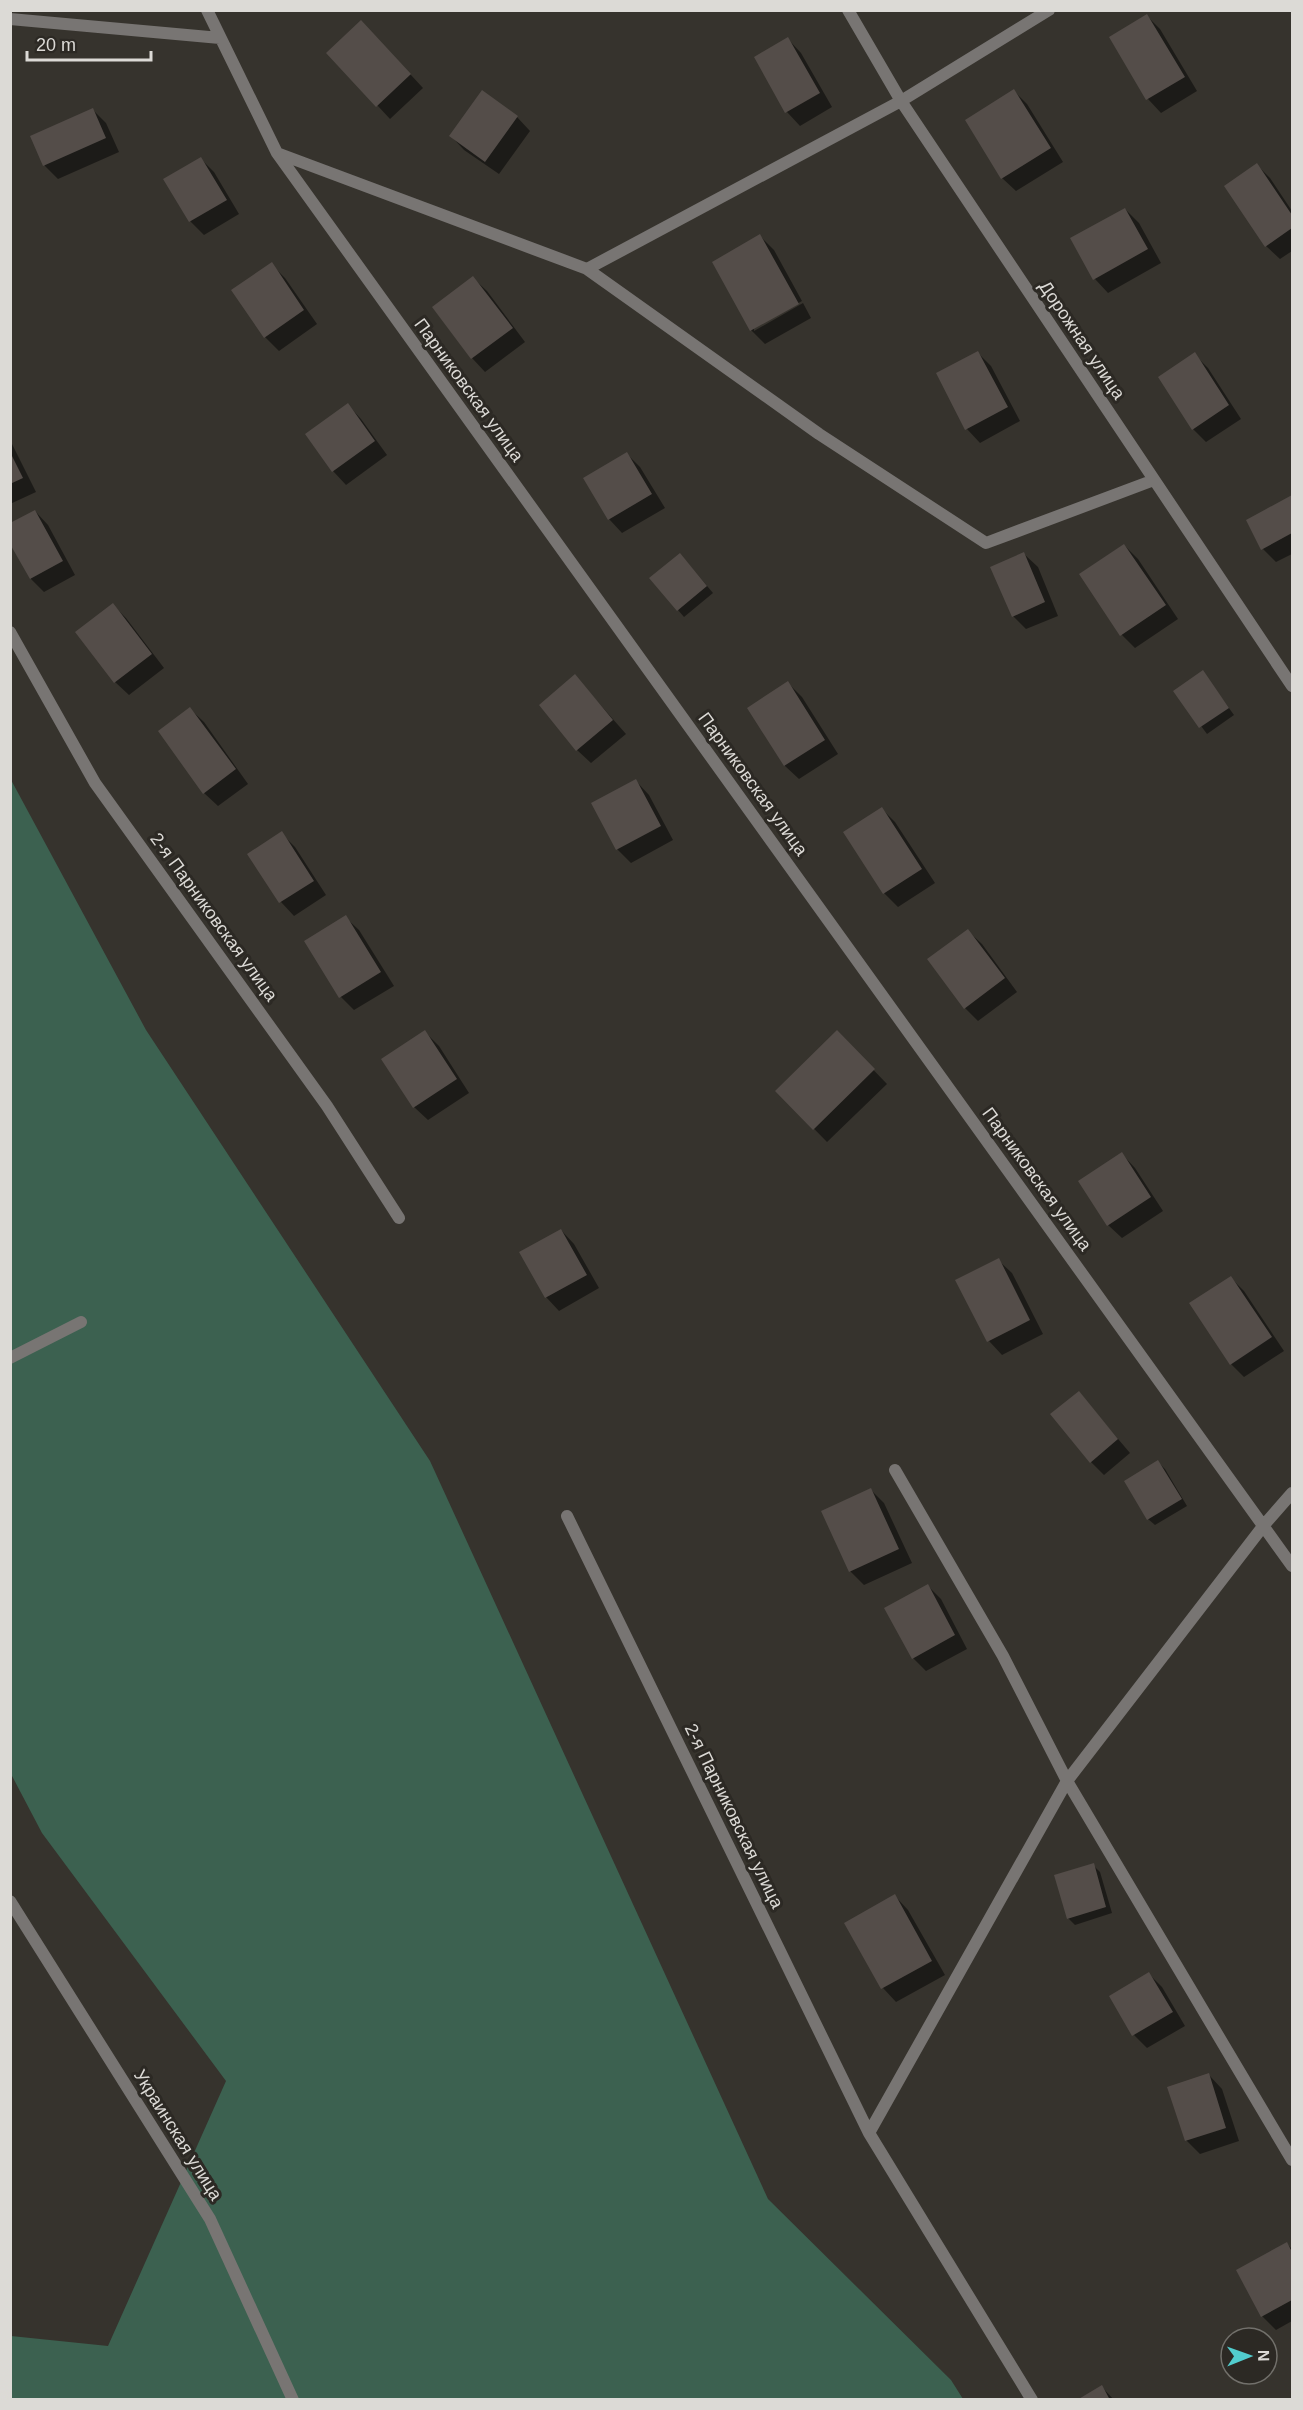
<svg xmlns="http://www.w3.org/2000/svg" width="1303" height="2410" viewBox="0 0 1303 2410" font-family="Helvetica,sans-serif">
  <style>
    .green { fill: #3c6150 }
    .shadow { fill: #0007 }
    .building { fill: #544d49 }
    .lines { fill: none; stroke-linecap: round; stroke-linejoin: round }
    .minor { stroke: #787573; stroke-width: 12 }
    .labels { text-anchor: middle; stroke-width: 6; stroke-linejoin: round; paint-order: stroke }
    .street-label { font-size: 18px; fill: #dcdad6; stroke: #2c2924 }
  </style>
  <rect width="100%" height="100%" fill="#36332d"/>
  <path class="green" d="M10 778 146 1030 430 1461 768 2199 951 2380 963 2399H11V2336L108 2346 226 2081 42 1833 11 1774Z"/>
  <path class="shadow" d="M1147 16 1160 29 1197 91 1161 113 1148 99 1111 38Z
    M375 36 423 88 390 119 377 105Z
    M788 39 801 53 832 107 800 126 787 112 756 57Z
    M1014 91 1027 104 1063 162 1016 191 1002 178Z
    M93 110 106 123 119 152 58 179 45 166 32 137Z
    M517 117 530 131 499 174 464 150 451 136Z
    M201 159 214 172 239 214 204 235 190 221Z
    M1257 165 1270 178 1292 211V251L1280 259 1266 246Z
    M1125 209 1139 223 1161 263 1108 293 1095 279 1072 239Z
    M760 236 774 250 802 301 754 328V331L803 303 811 318 765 344 751 330 714 263Z
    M271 264 285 278 317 324 279 351 265 337 233 291Z
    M473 278 487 291 525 342 485 372 472 358Z
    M978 353 991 366 1020 421 980 443 967 429 938 374Z
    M1194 354 1208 368 1241 419 1206 442 1193 429Z
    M348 405 361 419 387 455 346 485 333 471Z
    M10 440 36 492 10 504Z
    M627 454 640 467 665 508 622 533 609 519Z
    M1292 497V554L1276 562 1263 549 1248 520Z
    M35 511 48 525 75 575 44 592 31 579 10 541Z
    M1124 545 1138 559 1178 619 1135 648 1122 635Z
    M1024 554 1038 567 1058 616 1026 629 1013 616Z
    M686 561 713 593 684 617 678 610Z
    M113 605 126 618 164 668 129 695 115 682 77 632Z
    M1203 672 1234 715 1207 734 1175 691Z
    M575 676 626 734 591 763 577 750Z
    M788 683 802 697 838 754 799 779 785 766 749 708Z
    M190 709 204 722 248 784 218 806 204 793Z
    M636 781 649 795 673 840 631 863 617 849 593 804Z
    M882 809 895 822 935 883 898 907 884 893 845 833Z
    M281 833 295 847 326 895 294 916 281 902 249 854Z
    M345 917 359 930 394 986 354 1010 341 997Z
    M968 931 982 944 1017 992 978 1021 965 1008Z
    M425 1032 439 1046 469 1093 428 1120 414 1107Z
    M837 1032 887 1084 827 1142 777 1091Z
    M1122 1154 1135 1168 1163 1211 1122 1238 1108 1225Z
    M561 1230 574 1244 599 1288 559 1311 546 1297Z
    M998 1260 1012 1273 1043 1334 1002 1355 989 1341 957 1281Z
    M1231 1278 1244 1291 1284 1351 1244 1377 1231 1364Z
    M1079 1393 1130 1453 1104 1475 1091 1462Z
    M1158 1462 1165 1469 1187 1506 1155 1525 1148 1519Z
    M871 1490 884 1503 912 1563 864 1585 850 1571 823 1512Z
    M928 1586 941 1599 967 1649 926 1671 913 1658Z
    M1093 1865 1100 1872 1112 1913 1075 1925 1068 1918Z
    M895 1896 908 1910 945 1975 896 2002 883 1988 846 1923Z
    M1149 1974 1162 1987 1185 2026 1147 2048 1134 2035Z
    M1209 2075 1222 2089 1239 2141 1200 2154 1186 2140Z
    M1287 2244 1292 2249V2321L1276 2330 1262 2316Z
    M1102 2387 1114 2400H1080Z"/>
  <path class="building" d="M1147 14 1185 77 1146 100 1109 37Z
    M361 20 411 74 376 107 326 53Z
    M788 37 820 93 785 113 754 57Z
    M1014 89 1051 148 1001 179 965 120Z
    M482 90 518 116 485 162 449 136Z
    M93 108 106 138 43 166 30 136Z
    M201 157 227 200 189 222 163 179Z
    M1257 163 1292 215V228L1265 247 1224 186Z
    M1125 208 1148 249 1093 280 1070 238Z
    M760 234 799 304 750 331 712 262Z
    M272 262 304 310 264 338 231 290Z
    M473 276 513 328 471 359 432 307Z
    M978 351 1008 407 965 430 936 373Z
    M1195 352 1229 405 1192 430 1158 377Z
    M348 403 375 441 332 472 305 434Z
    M10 452 23 478 10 484Z
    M627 452 652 494 608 520 583 478Z
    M1292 495V533L1261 550 1246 520Z
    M35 510 63 561 30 579 10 544V523Z
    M1124 544 1166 605 1120 636 1079 574Z
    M1024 552 1045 602 1012 617 990 567Z
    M680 553 707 586 677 611 649 578Z
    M113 603 152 654 114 683 75 632Z
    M1203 670 1229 708 1199 728 1173 691Z
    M575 674 613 720 576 751 539 705Z
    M788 681 825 740 784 766 747 708Z
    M190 707 236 769 203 794 158 731Z
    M636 779 661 826 616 850 591 803Z
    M882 807 922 869 883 894 843 832Z
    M282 831 314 881 279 903 247 854Z
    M346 915 381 972 339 998 304 941Z
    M968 929 1005 978 964 1009 927 959Z
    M425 1030 457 1079 413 1108 381 1059Z
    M837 1030 875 1069 813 1130 775 1091Z
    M1122 1152 1151 1197 1107 1226 1078 1181Z
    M561 1229 587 1275 545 1298 519 1252Z
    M999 1258 1030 1320 987 1342 955 1280Z
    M1231 1276 1272 1337 1230 1365 1189 1303Z
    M1079 1391 1118 1439 1090 1463 1050 1414Z
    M1158 1460 1182 1499 1147 1520 1124 1481Z
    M871 1488 899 1549 849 1572 821 1511Z
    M928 1584 955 1635 912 1659 884 1608Z
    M1094 1863 1106 1907 1067 1919 1054 1875Z
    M895 1894 932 1961 881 1989 844 1923Z
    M1149 1972 1173 2012 1132 2036 1109 1996Z
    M1209 2073 1226 2128 1185 2141 1167 2087Z
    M1287 2242 1292 2252V2300L1261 2317 1236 2270Z
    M1102 2385 1110 2400H1077Z"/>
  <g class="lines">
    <path class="minor" d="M207 10 277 153 1292 1566
      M848 10 901 101 1292 686
      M1049 10 901 101 587 269 819 434 986 543 1154 480
      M10 19 220 38
      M277 153 587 269
      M10 632 95 783 327 1106 399 1218
      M10 1358 81 1322
      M895 1470 1003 1656 1067 1781 1292 2160
      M567 1516 869 2133 1032 2400
      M10 1901 210 2219 293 2400
      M869 2133 1067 1781 1264 1525 1292 1493"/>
  </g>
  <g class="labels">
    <g class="street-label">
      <text transform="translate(1082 340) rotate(56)" y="6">Дорожная улица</text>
      <text transform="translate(469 390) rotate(54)" y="6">Парниковская улица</text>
      <text transform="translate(753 784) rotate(54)" y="6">Парниковская улица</text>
      <text transform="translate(214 917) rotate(54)" y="6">2-я Парниковская улица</text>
      <text transform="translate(1037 1179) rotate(54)" y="6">Парниковская улица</text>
      <text transform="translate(734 1816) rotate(64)" y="6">2-я Парниковская улица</text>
      <text transform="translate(178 2135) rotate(58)" y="6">Украинская улица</text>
    </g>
  </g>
  <rect width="1303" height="2410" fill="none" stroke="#dcdad6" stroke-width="24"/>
  <g transform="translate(1249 2356) rotate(89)"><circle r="28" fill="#2c2924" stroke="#72706b" stroke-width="1.5"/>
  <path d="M0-4.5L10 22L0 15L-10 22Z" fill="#52cdce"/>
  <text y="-9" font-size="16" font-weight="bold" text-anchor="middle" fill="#dcdad6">N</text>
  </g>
  <path d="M27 51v9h124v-9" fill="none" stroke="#dcdad6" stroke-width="3"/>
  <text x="36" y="51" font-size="18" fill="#dcdad6" stroke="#2c2924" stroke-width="4.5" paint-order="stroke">20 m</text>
</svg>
